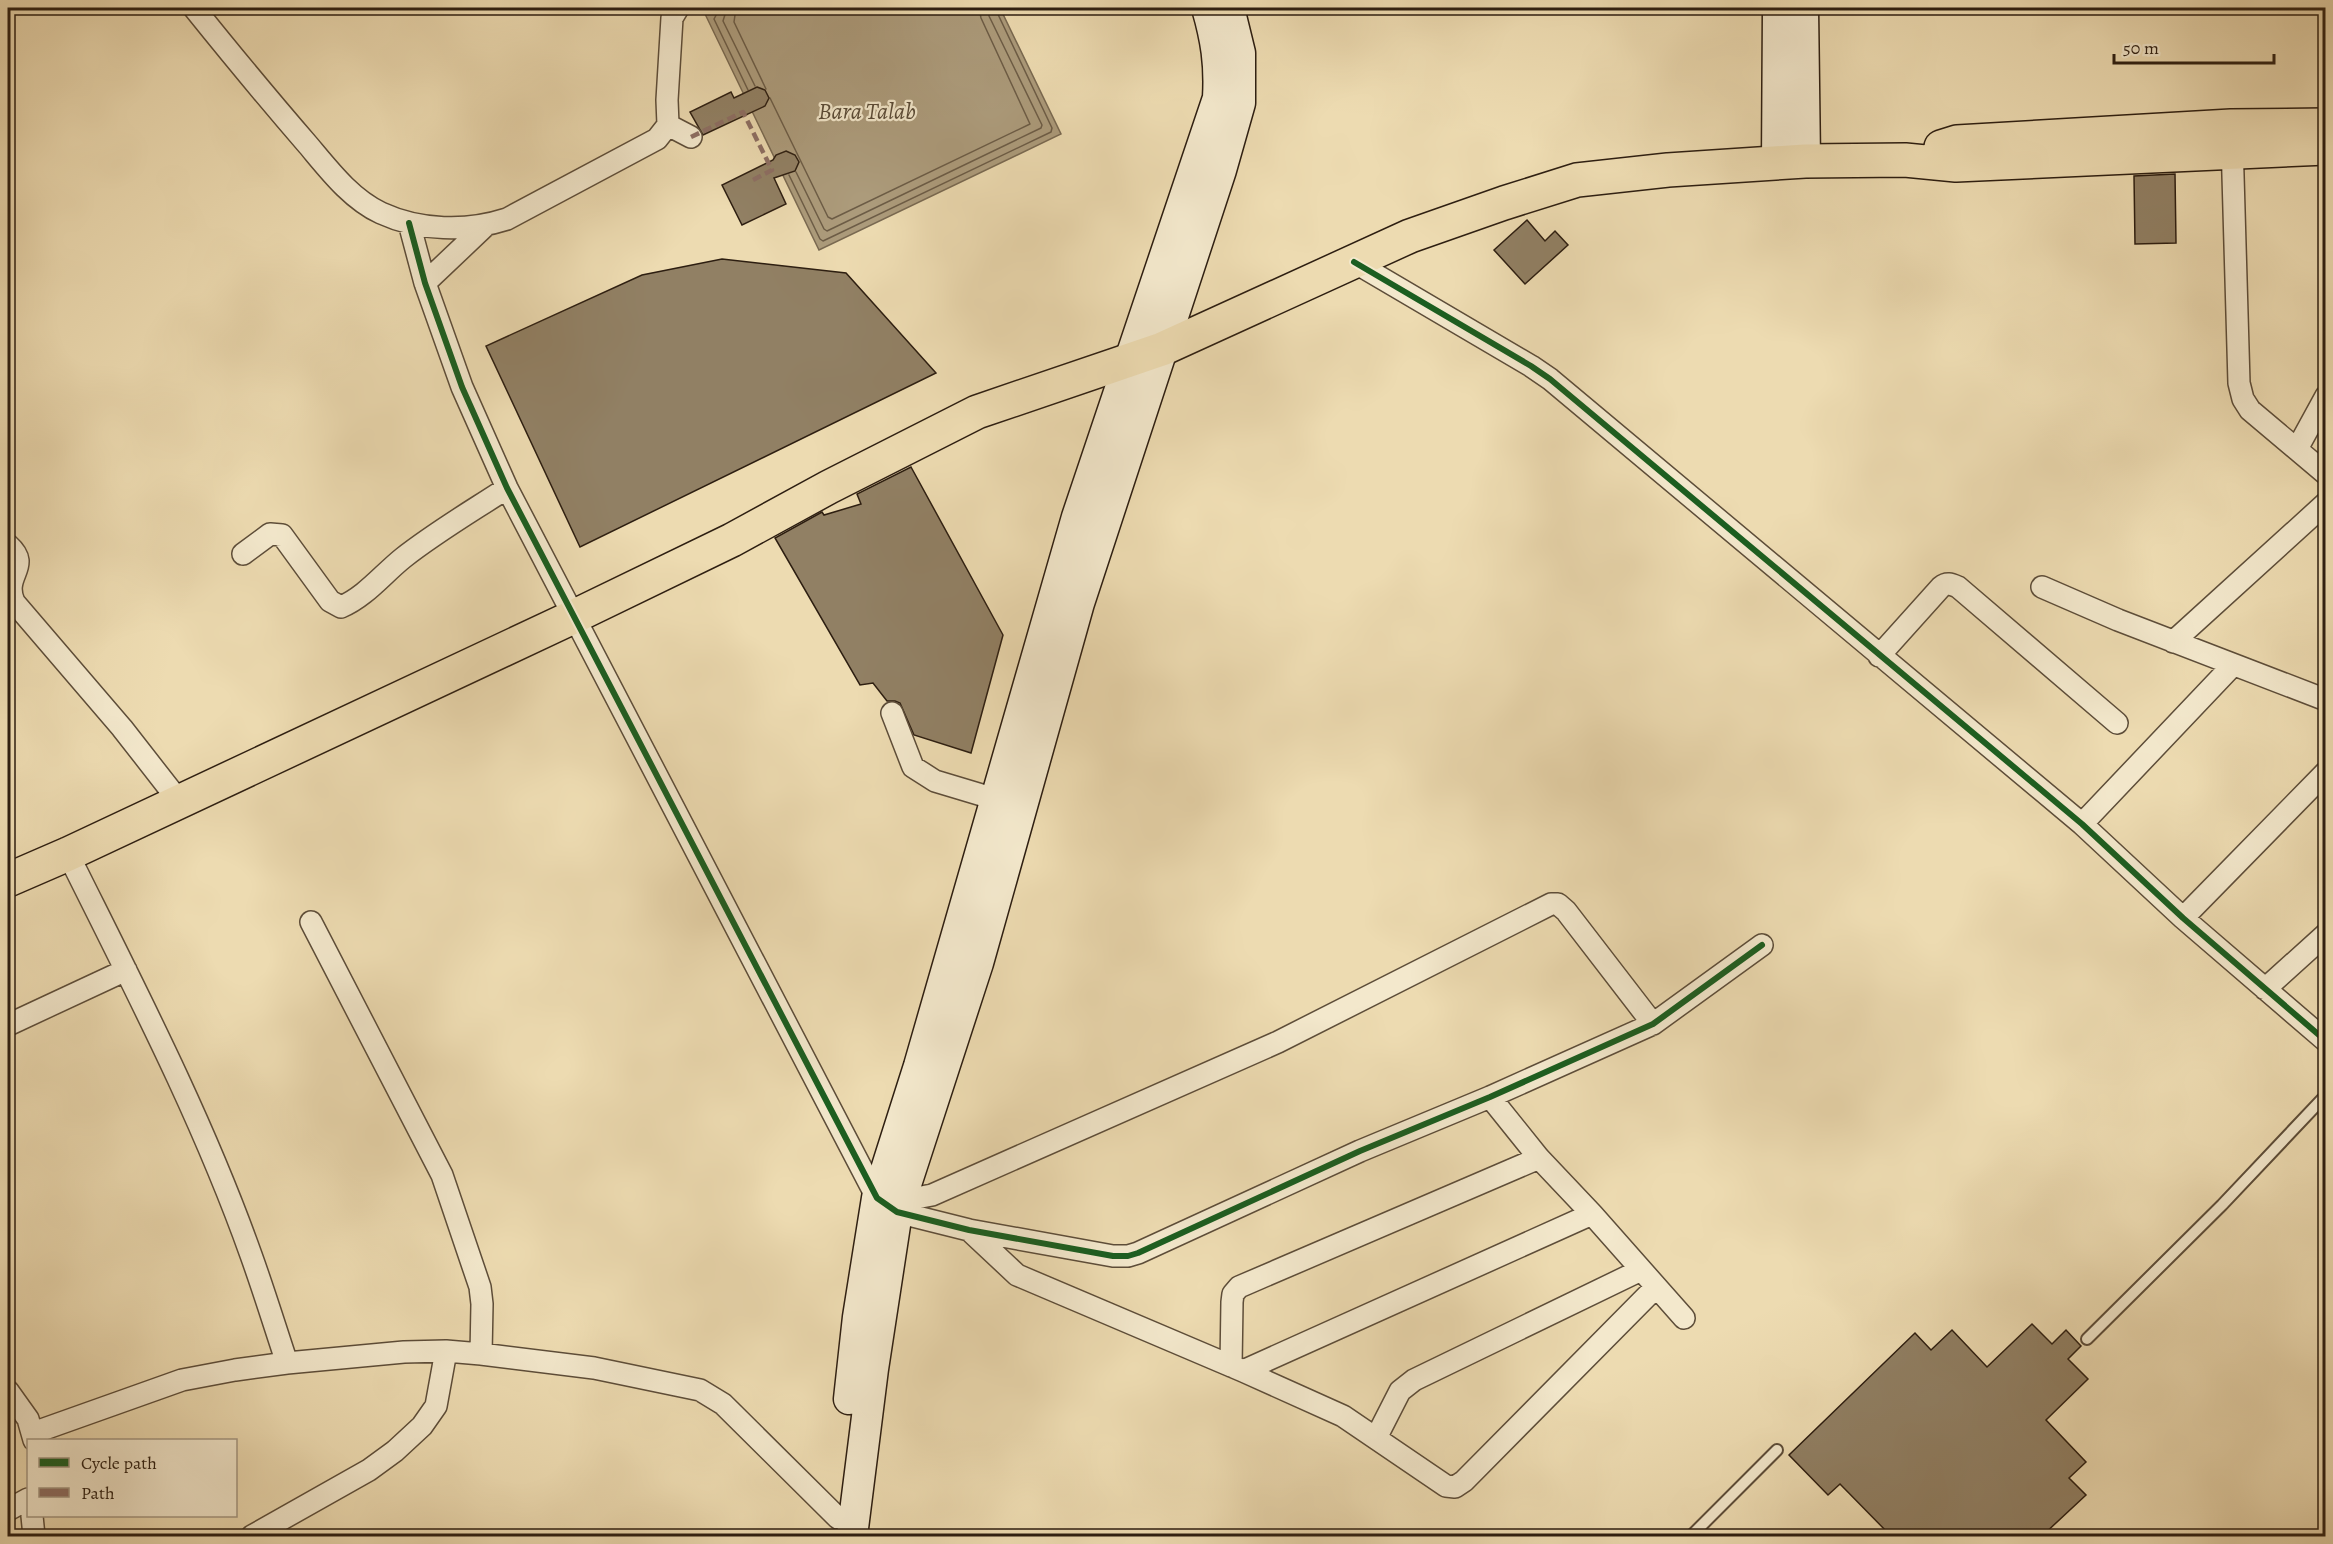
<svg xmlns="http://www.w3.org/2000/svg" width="2333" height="1544" viewBox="0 0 2333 1544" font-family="Alegreya,serif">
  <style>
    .water { fill: #ac9b7b; stroke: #796951; stroke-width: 1.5 }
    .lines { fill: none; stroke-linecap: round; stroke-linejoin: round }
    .shore { stroke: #6c5c46; stroke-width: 1.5 }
    .building { fill: #918064; stroke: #2d1e11; stroke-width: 1.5 }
    .lane-casing { stroke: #5d4d39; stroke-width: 14 }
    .street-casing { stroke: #5d4d39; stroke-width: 24 }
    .secondary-casing { stroke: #2d1e11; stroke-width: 33 }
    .primary-casing { stroke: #2d1e11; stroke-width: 36 }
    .lane { stroke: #f3e8cc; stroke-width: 10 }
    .street { stroke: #f3e8cc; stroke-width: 21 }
    .secondary { stroke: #f3e8cc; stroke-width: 30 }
    .primary { stroke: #eddbb1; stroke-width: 33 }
    .quiet { stroke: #8d6e63; stroke-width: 4.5; stroke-dasharray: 9 4.5; stroke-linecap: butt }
    .cycleway-casing { stroke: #f3e8cc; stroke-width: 10 }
    .cycleway { stroke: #1b5e20; stroke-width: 6 }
    .labels { text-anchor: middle; stroke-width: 4.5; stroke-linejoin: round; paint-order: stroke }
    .water-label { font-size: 24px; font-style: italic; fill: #594a36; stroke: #f3e8cc }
  </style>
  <rect width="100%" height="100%" fill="#eddbb1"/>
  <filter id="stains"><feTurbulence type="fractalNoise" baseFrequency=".00333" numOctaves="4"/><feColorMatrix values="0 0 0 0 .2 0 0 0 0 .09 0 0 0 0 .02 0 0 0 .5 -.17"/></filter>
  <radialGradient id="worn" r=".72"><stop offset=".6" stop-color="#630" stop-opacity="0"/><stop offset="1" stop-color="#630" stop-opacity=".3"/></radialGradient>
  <path class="water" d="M719 8H1000L1061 134 819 250 705 14Z"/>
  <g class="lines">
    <path class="shore" d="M720 8 714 19 748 90
      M727 8 723 21 755 86
      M736 8 734 22 766 89
      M770 98 828 217 832 219 1030 124 981 18 979 8
      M796 172 824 229 827 231 1041 128 1042 125 989 16 988 8
      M789 175 820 239 823 241 1051 132 1052 128 995 8"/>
  </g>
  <path class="building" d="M757 87 765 90 769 98 765 106 703 135 690 112 731 92 734 98Z
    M786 151 795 155 799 162 795 171 774 178 786 204 742 225 722 185 773 160 776 155Z
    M2175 174 2176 243 2135 244 2134 176Z
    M1527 220 1545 241 1555 231 1568 245 1525 284 1494 250Z
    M722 259 846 273 936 373 580 547 486 346 642 275Z
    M911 467 1003 635 971 753 914 735 900 703 895 701H887L873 683 860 685 775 538 822 512 824 515 861 504 857 494Z
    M2032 1324 2052 1344 2066 1330 2081 1346 2068 1359 2088 1379 2046 1420 2086 1462 2069 1478 2086 1495 2042 1536H1891L1840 1484 1828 1495 1789 1455 1915 1333 1931 1350 1952 1330 1987 1367Z"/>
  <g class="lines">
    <defs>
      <path id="lane" d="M2087 1339 2222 1205 2326 1095
        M1691 1536 1777 1450"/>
      <path id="street" d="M194 8C231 54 269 100 308 145 329 170 351 199 381 213 420 231 467 232 507 219L657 139 668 125 667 100 672 18 678 8
        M668 125 691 137
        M2232 141 2239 383 2243 399 2250 410 2326 474
        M409 223 425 283 462 387 507 488 877 1198 897 1212 969 1230 1113 1256H1128L1138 1253 1360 1151 1490 1097 1653 1024 1762 945
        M1354 262 1531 366 1550 379 2082 824 2183 918 2326 1041
        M425 283 484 227
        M2297 449 2326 396
        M8 545C33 567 2 574 14 602L122 728 179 801
        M243 554 270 534 282 535 330 601 341 607C365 597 383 574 403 558 436 532 472 511 507 488
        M2042 587 2118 620 2326 700
        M2173 642 2326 503
        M1879 656 1941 587C1947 582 1951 584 1958 587L2117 723
        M892 713 913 767 935 781 995 799
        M2082 824 2233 665
        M68 854C133 985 202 1117 251 1255 264 1291 275 1327 287 1363
        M2183 918 2326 772
        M311 922 442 1175 480 1287 482 1304 481 1354
        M2265 989 2326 934
        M8 1025 126 970
        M1490 1097 1539 1158 1592 1214 1684 1318
        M890 1187 916 1198 932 1195 1278 1042 1551 904H1558L1566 911 1653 1024
        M969 1230 1017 1275 1243 1371 1343 1416 1446 1486 1455 1487 1464 1481 1656 1287
        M1231 1366 1232 1302 1233 1294 1239 1287 1539 1158
        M1243 1371 1592 1214
        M8 1391 28 1419 34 1440
        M33 1433 182 1380 235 1370 287 1363 404 1352 446 1351 481 1354 594 1368 700 1390 723 1404 838 1518
        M1376 1438 1400 1391 1414 1380 1641 1270
        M8 1510 28 1499
        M32 1516 34 1536
        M252 1536 369 1470 395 1451 422 1426 436 1406 446 1351"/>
      <path id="secondary" d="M1803 8 1805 161
        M1777 162 1778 8
        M849 1399 858 1317 877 1198 919 1066 1077 517 1218 98C1220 64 1216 39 1207 8
        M852 1536 873 1369 897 1212 978 963 1079 603 1221 170 1240 103V53L1229 8"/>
      <path id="primary" d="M1941 147 1957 142 2231 126 2326 125
        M8 880 68 854 573 617 732 540 829 487 977 412 1162 349 1410 236 1504 203 1577 180 1668 170 1805 161 1905 160 1956 165 2326 148"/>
    </defs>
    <use href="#lane" class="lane-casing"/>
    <use href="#street" class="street-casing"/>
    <use href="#secondary" class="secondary-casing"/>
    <use href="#primary" class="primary-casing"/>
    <use href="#lane" class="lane"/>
    <use href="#street" class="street"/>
    <use href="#secondary" class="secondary"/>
    <use href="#primary" class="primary"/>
    <path class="quiet" d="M691 137 743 112 772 170 753 180"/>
    <defs>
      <path id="cycleway" d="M409 223 425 283 462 387 507 488 877 1198 897 1212 969 1230 1113 1256H1128L1138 1253 1360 1151 1490 1097 1653 1024 1762 945
        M1354 262 1531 366 1550 379 2082 824 2183 918 2326 1041"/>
    </defs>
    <use href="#cycleway" class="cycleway-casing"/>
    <use href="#cycleway" class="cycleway"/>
  </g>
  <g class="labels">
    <g class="water-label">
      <text x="867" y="119">Bara Talab</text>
    </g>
  </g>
  <rect width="2333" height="1544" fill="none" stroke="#eddbb1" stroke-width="30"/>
  <rect x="9" y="9" width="2315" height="1526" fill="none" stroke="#2d1e11" stroke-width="3"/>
  <rect x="15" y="15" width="2303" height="1514" fill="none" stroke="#2d1e11" stroke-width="1.5"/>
  <rect x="27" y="1439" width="210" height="78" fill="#f3e8cc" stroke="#a49781" stroke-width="1.5"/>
  <rect x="39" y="1458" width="30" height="9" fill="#1b5e20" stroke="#a49781" stroke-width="1.5"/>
  <text x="81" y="1469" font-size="18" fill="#2d1e11">Cycle path</text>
  <rect x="39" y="1488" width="30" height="9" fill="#8d6e63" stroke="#a49781" stroke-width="1.5"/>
  <text x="81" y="1499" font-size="18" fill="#2d1e11">Path</text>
  <path d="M2114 54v9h160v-9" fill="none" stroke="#2d1e11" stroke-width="3"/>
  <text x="2123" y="54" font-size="18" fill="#2d1e11" stroke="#f3e8cc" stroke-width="4.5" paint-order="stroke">50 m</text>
  <rect width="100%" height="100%" filter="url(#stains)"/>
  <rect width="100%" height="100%" fill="url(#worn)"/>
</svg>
